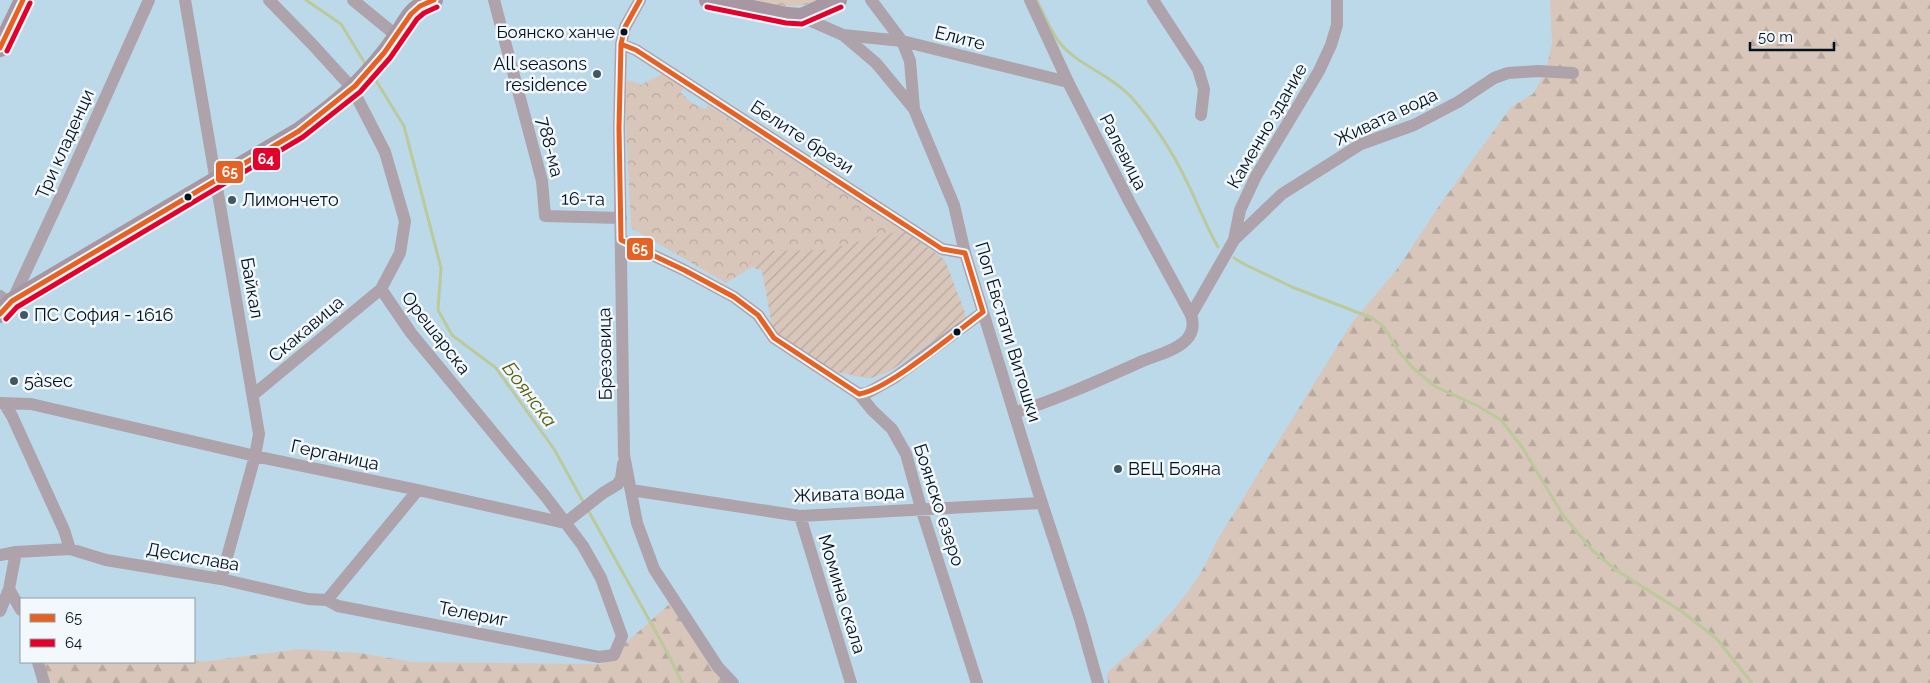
<svg xmlns="http://www.w3.org/2000/svg" width="1930" height="683" viewBox="0 0 1930 683" font-family="Raleway,sans-serif">
  <style>
    .forest { fill: url(#forest-firs) }
    .park { fill: url(#park-crowns) }
    .garden { fill: url(#garden-furrows) }
    .lines { fill: none; stroke-linecap: round; stroke-linejoin: round }
    .stream { stroke: #bbc99b; stroke-width: 3 }
    .street { stroke: #aea2ab; stroke-width: 12 }
    .secondary { stroke: #a697a2; stroke-width: 18 }
    .bus-1-casing { stroke: #f2f8fc; stroke-width: 9 }
    .bus-2-casing { stroke: #f2f8fc; stroke-width: 9 }
    .bus-1 { stroke: #e66122; stroke-width: 5 }
    .bus-2 { stroke: #e4002b; stroke-width: 5 }
    .bus-dot { fill: #00111f; stroke: #f2f8fc; stroke-width: 2 }
    .poi-dot { fill: #425766; stroke: #f2f8fc; stroke-width: 2 }
    .labels { text-anchor: middle; stroke-width: 5; stroke-linejoin: round; paint-order: stroke }
    .bus-label { font-size: 17px; fill: #00111f; stroke: #f2f8fc; text-anchor: end }
    .street-label { font-size: 18px; fill: #00111f; stroke: #f2f8fc }
    .poi-label { font-size: 18px; fill: #00111f; stroke: #f2f8fc; text-anchor: start }
    .water-label { font-size: 19px; font-style: italic; fill: #575d04; stroke: #f2f8fc }
    .line-badge { stroke: #f2f8fc; stroke-width: 2 }
    .badge-label { font-size: 14px; text-anchor: middle; font-weight: bold; fill: #fff }
  </style>
  <defs>
    <pattern id="forest-firs" width="22" height="20" patternUnits="userSpaceOnUse" patternTransform="scale(1.25)"><rect width="22" height="20" fill="#d8c6ba"/><path d="M5 1l3.5 6h-7zM16 11l3.5 6h-7z" fill="#b8a99f"/></pattern>
    <pattern id="park-crowns" width="20" height="18" patternUnits="userSpaceOnUse" patternTransform="scale(1.25)"><rect width="20" height="18" fill="#d8c6ba"/><path d="M2 6a3 3 0 1 1 6 0M12 15a3 3 0 1 1 6 0" fill="none" stroke="#b8a99f"/></pattern>
    <pattern id="garden-furrows" width="10" height="10" patternUnits="userSpaceOnUse" patternTransform="scale(1.25)"><rect width="10" height="10" fill="#d8c6ba"/><path d="M-1 1l2-2M0 10L10 0M9 11l2-2" fill="none" stroke="#b8a99f"/></pattern>
  </defs>
  <rect width="100%" height="100%" fill="#bcd9ea"/>
  <path class="forest" d="M1550 0H1930V683H1108L1107 673C1151 635 1194 597 1216 542L1351 324 1398 268 1439 206 1511 107 1533 94 1546 71 1552 43Z
    M674 600 733 683H50L42 662H194V659L201 662 298 649 360 653 413 662 602 664Z"/>
  <path class="park" d="M748 0H817C799 11 768 5 748 0Z
    M663 74 683 88 681 93 692 103 705 109 708 105 903 230 945 260 890 371 871 378 853 376 769 303 762 271 752 267 726 283 631 228 625 105 627 80 638 83 640 85Z"/>
  <path class="garden" d="M903 230 945 260 967 318 890 371 871 378 835 372 773 331 762 271 752 267 749 264 764 251 825 250Z"/>
  <g class="lines">
    <path class="stream" d="M306 0 341 24 366 65
      M1037 1C1044 14 1050 30 1059 42 1077 65 1110 74 1131 97 1152 120 1174 154 1187 182 1198 204 1206 226 1218 247
      M372 74 404 126 441 268 438 310 452 335 496 368 554 449 585 505
      M1234 258 1244 264 1292 287 1372 318 1384 327 1399 352 1414 369 1436 387 1478 406 1501 420 1522 447 1563 515 1592 550 1616 570 1681 611 1716 638 1752 683
      M588 510 667 652 682 683"/>
    <path class="street" d="M185 0 259 434 255 456 221 579
      M353 0 397 36
      M494 0 542 181 545 216 621 218
      M640 0 625 27 621 44 619 128 624 455 637 523 654 569 718 667 733 683
      M871 0 902 41 910 61 914 109 954 205 965 253 983 312 1038 491 1080 619 1098 683
      M1030 0 1069 84 1129 201 1191 315
      M1153 0 1198 69 1204 89 1201 115
      M802 17 843 35 876 63 914 109
      M843 35 902 41 1068 82
      M621 44 636 50 942 249 965 253
      M621 240 684 270 734 297 758 315 774 338 859 394 872 410 892 429 906 454 921 508 977 683
      M1234 240 1282 194 1361 144 1414 125 1458 102 1494 78 1508 73 1538 71 1573 73
      M0 296 8 303
      M12 301 67 183 149 0
      M859 394 867 393 894 378 983 312
      M253 395 381 289
      M0 403 31 404 255 456 418 490 565 523
      M4 403 12 416 64 530 70 549
      M1014 413C1059 399 1102 379 1145 360 1157 355 1177 350 1186 340 1193 333 1194 324 1191 315L1234 240 1240 210 1256 176 1319 71 1331 45 1337 25V0
      M631 490 800 516 1041 503
      M800 516 851 683
      M565 523 603 493 618 484 621 478 623 464
      M0 555 16 552 70 549 106 560 221 579 308 599 327 600 338 606 599 657 614 655 622 636 601 578 583 546 546 497 411 333 381 289 400 253 405 221 385 152 352 88 312 44 269 0
      M9 589 21 610
      M327 600 418 490
      M0 611 9 589 16 552
      M38 662 44 683"/>
    <path class="secondary" d="M708 0 787 16 802 17 838 0
      M0 48 23 0
      M0 314 12 301 299 131C321 115 343 99 362 79 374 66 387 51 396 37 409 18 410 8 434 0"/>
    <defs>
      <path id="bus-1" d="M640 0 625 27 621 44 619 128 621 240 684 270 734 297 758 315 774 338 859 394
        M621 44 636 50 942 249 965 253 983 312
        M0 48 23 0
        M0 314 12 301 299 131 355 86 384 53 411 14 420 6 434 0
        M859 394C888 390 957 331 983 312"/>
      <path id="bus-2" d="M707 7 786 23 802 24 841 7
        M7 51 30 3
        M6 319 17 307 303 137 360 92 390 58 417 19 424 13 437 7"/>
    </defs>
    <use href="#bus-1" class="bus-1-casing"/>
    <use href="#bus-2" class="bus-2-casing"/>
    <use href="#bus-1" class="bus-1"/>
    <use href="#bus-2" class="bus-2"/>
  </g>
  <g class="bus-dot">
    <circle cx="624" cy="32" r="4.5"/>
    <circle cx="188" cy="197" r="4.5"/>
    <circle cx="957" cy="332" r="4.5"/>
  </g>
  <g class="poi-dot">
    <circle cx="597" cy="74" r="5"/>
    <circle cx="232" cy="200" r="5"/>
    <circle cx="24" cy="315" r="5"/>
    <circle cx="14" cy="381" r="5"/>
    <circle cx="1118" cy="469" r="5"/>
  </g>
  <g class="labels">
    <g class="bus-label">
      <text x="615" y="38">Боянско ханче</text>
    </g>
    <g class="street-label">
      <text transform="translate(960 38) rotate(14)" y="6">Елите</text>
      <text transform="translate(1386 117) rotate(-25)" y="6">Живата вода</text>
      <text transform="translate(1267 126) rotate(-60)" y="6">Каменно здание</text>
      <text transform="translate(802 137) rotate(33)" y="6">Белите брези</text>
      <text transform="translate(65 144) rotate(-66)" y="6">Три кладенци</text>
      <text transform="translate(550 147) rotate(76)" y="6">788-ма</text>
      <text transform="translate(1123 152) rotate(63)" y="6">Ралевица</text>
      <text transform="translate(583 199) rotate(1)" y="6">16-та</text>
      <text transform="translate(252 288) rotate(80)" y="6">Байкал</text>
      <text transform="translate(306 329) rotate(-40)" y="6">Скакавица</text>
      <text transform="translate(1008 332) rotate(73)" y="6">Поп Евстати Витошки</text>
      <text transform="translate(436 333) rotate(52)" y="6">Орешарска</text>
      <text transform="translate(605 354) rotate(-91)" y="6">Брезовица</text>
      <text transform="translate(335 455) rotate(12)" y="6">Герганица</text>
      <text transform="translate(849 494) rotate(-2)" y="6">Живата вода</text>
      <text transform="translate(939 505) rotate(72)" y="6">Боянско езеро</text>
      <text transform="translate(193 557) rotate(10)" y="6">Десислава</text>
      <text transform="translate(842 594) rotate(73)" y="6">Момина скала</text>
      <text transform="translate(473 614) rotate(11)" y="6">Телериг</text>
    </g>
    <g class="poi-label">
      <text x="587" y="70" text-anchor="end">All seasons<tspan x="587" dy="21">residence</tspan></text>
      <text x="242" y="206">Лимончето</text>
      <text x="34" y="321">ПС София - 1616</text>
      <text x="24" y="387">5àsec</text>
      <text x="1128" y="475">ВЕЦ Бояна</text>
    </g>
    <g class="water-label">
      <text transform="translate(530 394) rotate(53)" y="7">Боянска</text>
    </g>
  </g>
  <g class="line-badge">
    <rect x="252" y="147" width="29" height="24" rx="5" fill="#e4002b"/>
    <rect x="215" y="160" width="29" height="24" rx="5" fill="#e66122"/>
    <rect x="626" y="237" width="28" height="24" rx="5" fill="#e66122"/>
  </g>
  <g class="badge-label">
    <text x="266" y="164">64</text>
    <text x="230" y="177">65</text>
    <text x="640" y="254">65</text>
  </g>
  <rect x="20" y="598" width="175" height="65" fill="#f2f8fc" stroke="#919ca4"/>
  <rect x="30" y="614" width="25" height="8" fill="#e66122" stroke="#919ca4"/>
  <text x="65" y="623" font-size="15" fill="#00111f">65</text>
  <rect x="30" y="639" width="25" height="8" fill="#e4002b" stroke="#919ca4"/>
  <text x="65" y="648" font-size="15" fill="#00111f">64</text>
  <path d="M1750 42v8h84v-8" fill="none" stroke="#00111f" stroke-width="2.5"/>
  <text x="1758" y="42" font-size="15" fill="#00111f" stroke="#f2f8fc" stroke-width="4" paint-order="stroke">50 m</text>
</svg>
